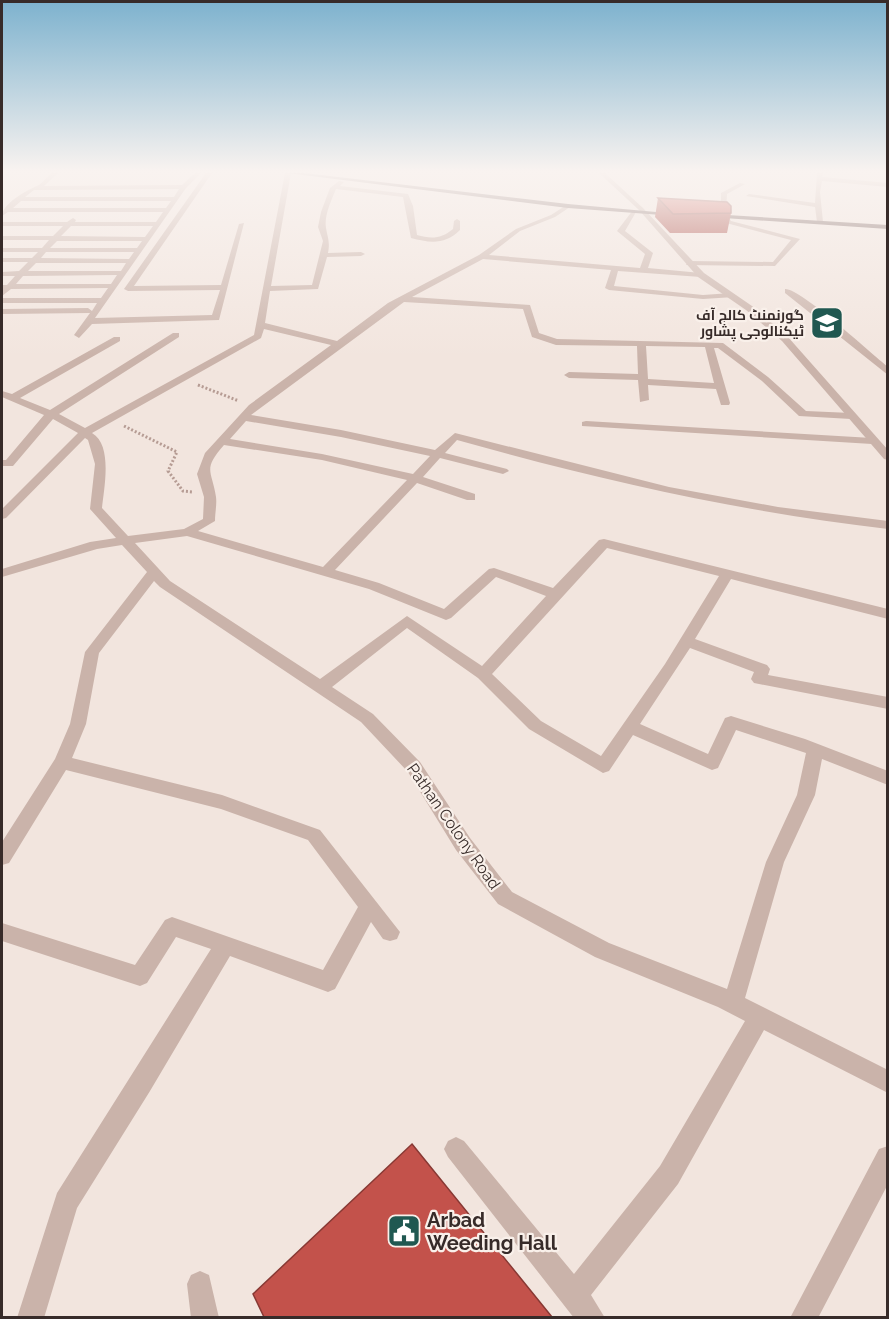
<svg xmlns="http://www.w3.org/2000/svg" width="889" height="1319" viewBox="0 0 889 1319" font-family="Raleway,Cairo,sans-serif">
  <style>
    .lines { fill: none; stroke-linecap: round; stroke-linejoin: round }
    .path-far1 { stroke: #b69c94; stroke-width: 2; stroke-dasharray: 1.5 1.5; stroke-linecap: butt }
    .path { stroke: #b69c94; stroke-width: 3; stroke-dasharray: 2 2; stroke-linecap: butt }
    .minor { fill: #cab3aa; fill-rule: evenodd }
    .tertiary { fill: #cab3aa; fill-rule: evenodd }
    .primary { fill: #795f5b; fill-rule: evenodd }
    .wall { fill: #a84740 }
    .building { fill: #c3524b; stroke: #883934; stroke-width: 1.5 }
    .labels { text-anchor: middle; stroke-width: 4.5; stroke-linejoin: round; paint-order: stroke }
    .far-poi-label { font-size: 14px; font-weight: bold; fill: #372b29; stroke: #f9f0ea; text-anchor: end }
    .street-label { font-size: 16px; fill: #372b29; stroke: #f9f0ea }
    .near-poi-label { font-size: 20px; font-weight: bold; fill: #372b29; stroke: #f9f0ea; text-anchor: start }
  </style>
  <rect width="100%" height="100%" fill="#f2e5de"/>
  <g class="lines">
    <path class="path-far1" d="M198 385 201 386"/>
    <path class="path" d="M198 385 239 401
      M124 426 177 452 168 471 183 491 193 492"/>
    <path class="minor" d="M52 173H58L44 186 182 185 195 173H201L186 188 95 318 212 315 220 290 128 291 124 289 206 173H212L134 286 221 285 239 224 244 223 219 320 92 324 79 338 74 335 90 313 2 314V309L88 308 92 311 97 303H2V298H101L108 288 11 289 2 296V285H7L15 276H2V272L19 271 28 262H2V258H32L38 252H2V248H42L49 240H2V236H53L63 226H2V222H67L73 218 76 220 75 222H156L163 212H8L2 216C2 204 27 190 37 186 42 184 47 176 52 173ZM179 189 174 197H25L34 190ZM21 201H171L166 208H13ZM71 226H153L145 237 61 236ZM57 241H142L137 248H50ZM46 252H134L129 259 41 258ZM36 263H126L121 271H28ZM117 275 111 284H16L23 276Z
      M285 173H291L271 286 312 285 323 241 318 227 321 212 330 188 339 181 344 182 340 186 408 194 413 206 417 235C431 239 441 239 453 229L454 221 457 219 460 221V230C445 245 430 243 411 238L403 197 336 189C331 201 324 216 326 228 328 239 330 242 328 253L361 252 365 254 361 256 327 257 318 289 270 291 265 323 337 341 388 303 479 255 516 229 551 215 568 204 570 207 555 217 520 231 489 255 640 268 645 254 617 231 633 210 636 212 625 231 653 253 648 268 701 273 705 275 701 277 618 271 614 286 703 295 731 293 735 295 734 297 703 299 609 290 605 288 611 270 483 259 412 297 530 305 539 333 557 339 723 343 768 377 806 411 851 413 856 416 851 419 799 416 762 381 718 348H714L730 403 729 405H721L716 389 648 385 649 400 640 402 638 380 569 378 564 375 569 372 638 374 637 346 556 345 532 337 523 309 404 302 251 415 341 430 435 450 455 433 669 487 778 507 888 521V529C741 512 599 480 457 440L445 453 507 469 509 471 503 474 440 458 423 477 475 494V500H467L417 483 335 570 379 583 444 609 489 569 494 568 553 588 599 540 604 539 888 609V619L731 579 695 639 767 665 770 669 768 675 888 697V709L754 683 751 679 754 672 690 648 640 724 708 754 725 718 731 716 805 739 888 771V785L822 759 815 795 784 862 745 998 888 1070V1093L764 1030 678 1184 591 1295 605 1318H574L448 1157 444 1149 448 1141 456 1137 464 1141 574 1274 660 1166 745 1021 718 1007 595 957 498 904 456 850 408 772 361 722 160 587 154 581 99 653 86 724 72 758 222 795 320 830 400 932 397 939 390 941 383 939 371 922 335 989 328 992 230 956 150 1091 77 1208 44 1318H17L57 1193 211 949 176 937 147 983 140 986 2 941V923L135 965 165 920 172 917 323 970 358 907 308 840 221 809 66 770 9 863 2 865V842L55 759 70 724 85 652 147 572 122 545 97 549 2 577V569L90 542 116 538 90 509 95 464 88 440 85 438 6 518 2 519V509L78 433 53 419 13 466H2V460H6L44 415 2 397V391L12 394 114 337H120V341L20 398 50 410 173 333H179V337L59 414 85 428 254 335ZM264 329 331 345 249 405 205 453 197 474 204 497 203 519 184 529 128 536 102 508C104 488 113 445 92 433L261 338ZM646 346 705 347 714 383 648 379ZM246 421 341 437 430 456 413 474 322 454 230 439ZM224 445 322 460 407 480 323 567 198 531 215 521C215 513 217 504 216 497 212 470 202 470 224 445ZM187 536 369 589 446 620 451 618 496 577 546 596 482 666 407 616 320 679 170 581 135 543ZM607 548 719 576 665 664 601 756 541 721 492 674ZM407 628 478 678 529 729 603 773 609 771 633 735 712 770 718 768 736 730 806 753 797 795 766 862 727 989 609 943 512 892 470 838 420 762 373 714 332 687Z
      M817 173H823L822 177 888 183V187L822 181 820 192 823 222 820 224 817 222 815 207 746 196 749 194 815 203Z
      M740 183 745 184 727 194 726 212 721 213V193Z
      M727 215 731 221 800 239 775 266 686 265 689 261 773 262 791 240 726 223 724 217Z
      M785 289C800 288 871 353 888 367V375L785 293Z
      M586 421 872 438 877 441 872 444 582 426V422Z
      M888 1146V1184L818 1318H790L879 1149Z
      M200 1271 209 1275 219 1318H191L187 1284 191 1275Z"/>
    <path class="tertiary" d="M599 173H605L643 208 704 273 752 306 788 337 888 450V460L884 459 782 341 746 310 698 277 639 210Z"/>
    <path class="primary" d="M287 173H304L568 204 678 214 675 216 568 208Z
      M711 214 888 225V229L709 217Z"/>
  </g>
  <path class="wall" d="M658 198 731 213 727 233H670L655 217Z"/>
  <path class="building" d="M658 198 727 202 731 206V213L673 214Z
    M412 1144 552 1317H264L253 1294Z"/>
  <linearGradient id="sky" x2="0" y2="1"><stop stop-color="#7db2ce"/><stop offset="0.48" stop-color="#f9f3f0"/><stop offset="1" stop-color="#f9f3f0" stop-opacity="0"/></linearGradient>
  <rect width="889" height="357" fill="url(#sky)"/>
  <defs>
    <symbol id="university-square" viewBox="-11 -11 22 22"><rect x="-9" y="-9" width="18" height="18" rx="4" fill="#205851" stroke="#f9f0ea"/><path d="M0-5L7-2L0 1L-7-2ZM-4 1L0 2.5L4 1V4Q0 6-4 4Z" fill="#fff"/></symbol>
    <symbol id="civic-square" viewBox="-11 -11 22 22"><rect x="-9" y="-9" width="18" height="18" rx="4" fill="#205851" stroke="#f9f0ea"/><path d="M-.6-6.5H3V-4.5H.6V-3L4-1V1h2V6H-6V1h2V-1L-.6-3ZM-1.2 2.5V6h2.4V2.5Z" fill="#fff"/></symbol>
  </defs>
  <g fill-rule="evenodd">
    <use href="#university-square" x="808" y="304" width="38" height="38"/>
    <use href="#civic-square" x="385" y="1212" width="38" height="38"/>
  </g>
  <g class="labels">
    <g class="far-poi-label">
      <text x="804" y="320">گورنمنٹ کالج آف<tspan x="804" dy="16">ٹیکنالوجی پشاور</tspan></text>
    </g>
    <g class="street-label">
      <text transform="translate(454 826) rotate(55)" y="6">Pathan Colony Road</text>
    </g>
    <g class="near-poi-label">
      <text x="427" y="1227">Arbad<tspan x="427" dy="23">Weeding Hall</tspan></text>
    </g>
  </g>
  <rect width="889" height="1319" fill="none" stroke="#372b29" stroke-width="6"/>
</svg>
